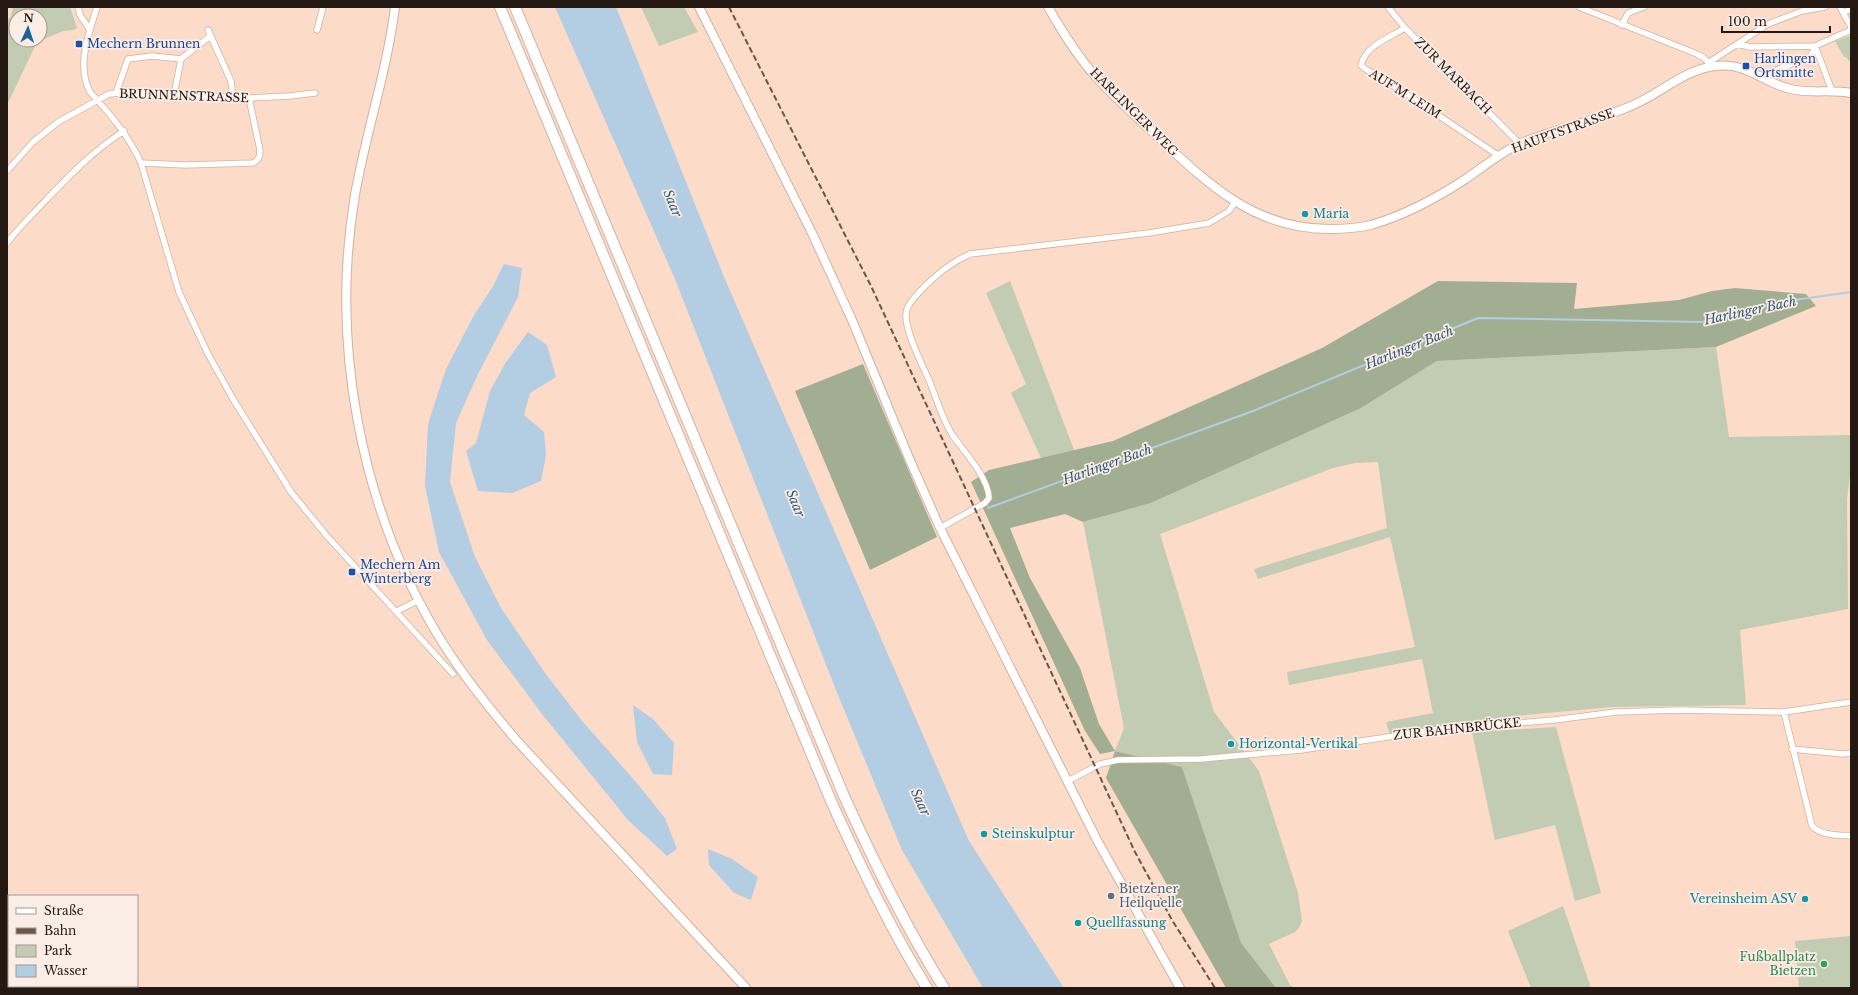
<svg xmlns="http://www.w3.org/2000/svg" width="1858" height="995" viewBox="0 0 1858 995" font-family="'Libre Baskerville',serif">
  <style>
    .green { fill: #c1ccb2; fill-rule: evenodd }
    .forest { fill: #a2ae92 }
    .water { fill: #b3cde2 }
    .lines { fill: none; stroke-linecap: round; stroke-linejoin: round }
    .stream { stroke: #b3cde2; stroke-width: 2 }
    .street-casing { stroke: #d1b2a0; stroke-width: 7 }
    .secondary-casing { stroke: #d1b2a0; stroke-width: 10 }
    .highway-casing { stroke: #d1b2a0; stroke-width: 12 }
    .street { stroke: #fff; stroke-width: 5.5 }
    .secondary { stroke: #fff; stroke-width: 8 }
    .highway { stroke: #fff; stroke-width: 10 }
    .rail { stroke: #69574c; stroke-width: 2; stroke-dasharray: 6 3; stroke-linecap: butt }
    .transit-dot { fill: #1a4fb4; stroke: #faede5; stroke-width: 1.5 }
    .culture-dot { fill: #0f9aa8; stroke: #faede5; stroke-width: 1.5 }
    .service-dot { fill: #5c6f8a; stroke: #faede5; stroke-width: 1.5 }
    .leisure-dot { fill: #2e9e5b; stroke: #faede5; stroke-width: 1.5 }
    .labels { text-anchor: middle; stroke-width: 3.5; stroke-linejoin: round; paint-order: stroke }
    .transit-label { font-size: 12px; fill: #164399; stroke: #faede5; text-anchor: start }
    .street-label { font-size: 12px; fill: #241912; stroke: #faede5 }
    .culture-label { font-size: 12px; fill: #0d838f; stroke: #faede5; text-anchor: start }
    .service-label { font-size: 12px; fill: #4e5e75; stroke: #faede5; text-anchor: start }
    .leisure-label { font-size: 12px; fill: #27864d; stroke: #faede5; text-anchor: end }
    .water-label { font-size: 13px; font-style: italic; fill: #2c5776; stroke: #faede5 }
  </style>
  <rect width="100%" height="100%" fill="#fcdbc8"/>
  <path class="green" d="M13 7H70L77 28 74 30 63 31 37 42 7 105V21L11 16ZM16 16H40V40H16Z
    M641 7H684L698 32 659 46Z
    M1850 36 1851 38V63L1846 57H1844L1835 41Z
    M1010 281 1074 450V451L1041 458 1011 393 1026 384 986 293Z
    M1716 347 1729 437 1851 435V468L1847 499 1848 609 1740 630 1746 705 1612 707 1525 715 1390 735 1386 722 1433 713 1422 659 1289 685 1287 672 1415 647 1390 537 1258 579 1254 569 1387 528 1378 462 1355 463 1333 468 1160 534 1214 712 1259 771 1298 893 1302 921 1299 928 1295 932 1269 944 1290 985 1294 988H1276L1241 944 1182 767 1115 751 1124 728 1083 522 1151 503 1361 408 1437 361Z
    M1556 727 1601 893 1575 901 1555 825 1495 840 1472 732Z
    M1563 906 1591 988H1531L1508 931Z
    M1851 936V988H1799L1795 941Z"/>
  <path class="forest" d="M1438 281 1577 283 1574 309 1679 300 1712 291 1735 288 1806 294 1816 306 1716 347 1437 361 1361 408 1151 503 1083 522 1065 514 1010 528 1030 578 1080 668 1099 724 1115 751 1182 767 1241 943 1276 988H1226L1106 778 1115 751 1100 754 1085 731 971 482 989 470 1113 441 1322 348Z
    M863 364 937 537 870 570 795 391Z"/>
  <path class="water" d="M555 7H616L724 277 969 841 1064 988H983L902 850 836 690 675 279Z
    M504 264 522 268 518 297 479 372 456 423 450 482 475 557 501 608 545 673 583 722 636 782 665 818 677 849 667 856 628 820 542 714 487 640 439 552 425 486 428 424 446 369 473 317 493 286Z
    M528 332 547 345 556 377 530 393 524 415 544 432 546 455 541 481 512 493 478 491 466 451 476 443 490 391 506 362Z
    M633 705 653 719 674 743 672 775 653 774 637 742Z
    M708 849 732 859 758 877 751 900 734 893 709 865Z"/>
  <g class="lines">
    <path class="stream" d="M988 508 1253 411 1478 318 1702 322 1780 302 1851 292"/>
    <defs>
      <path id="street" d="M78 7 80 15 90 30
        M97 7C89 33 76 65 90 92 110 114 129 136 141 163L179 292 208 354 233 399 291 492 326 535 453 674
        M1388 7 1405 28 1520 144
        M1579 7 1697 54 1704 58 1712 66
        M1840 7 1851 27
        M1844 12 1851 9
        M1622 25 1628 13 1644 7
        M1405 28C1390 37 1365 46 1361 65L1364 68 1405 93 1499 156
        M208 30 231 81 232 89 230 96
        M317 30 323 7
        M1737 44 1750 47 1815 46 1811 56 1762 76
        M1708 63 1768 24 1802 11 1825 7
        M1832 91 1815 46 1851 30
        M116 93 128 59 152 56 181 59
        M174 95 181 59 210 36
        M141 163 185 165 253 163C259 160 260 156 260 150L249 98
        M7 171 33 142 58 122 109 94 123 93 249 98 290 96 315 93
        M7 243C19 227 33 214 46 200 72 173 93 151 124 131
        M940 528 985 503 989 498C989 479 964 451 953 436 943 421 936 397 929 380 922 365 901 323 907 309 911 299 919 293 926 285 940 272 952 262 970 254L1149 233 1209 223 1229 211 1235 202
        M397 611 419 600
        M1784 712 1812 826C1822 836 1838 835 1851 836
        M1792 749 1843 754 1851 753
        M1068 781 1100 764 1118 760 1201 759 1301 750 1441 729 1554 720 1616 712 1680 710 1784 712 1851 702"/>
      <path id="secondary" d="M395 7C387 71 366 132 355 195 330 342 360 504 436 632 459 671 488 707 518 742L746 988
        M699 7 812 233 852 320 909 458 940 528 1098 842 1180 988
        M1048 7C1062 31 1077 56 1096 77 1116 99 1138 118 1160 139 1210 186 1256 229 1329 229 1343 229 1358 228 1371 225 1405 215 1435 199 1464 180 1482 168 1500 153 1519 144 1553 129 1592 122 1626 108 1657 97 1682 70 1715 66 1747 62 1762 82 1790 89 1810 94 1831 89 1851 93"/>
      <path id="highway" d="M500 7 831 801C860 865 890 928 927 988
        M515 7 844 796C874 862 905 926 944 988"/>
    </defs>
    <use href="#street" class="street-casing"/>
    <use href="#secondary" class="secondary-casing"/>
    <use href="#highway" class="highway-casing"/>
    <use href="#street" class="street"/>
    <use href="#secondary" class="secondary"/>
    <use href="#highway" class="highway"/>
    <path class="rail" d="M729 7 871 286 1135 852 1172 920 1215 988"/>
  </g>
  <g class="transit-dot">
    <rect x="75" y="40" width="8" height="8" rx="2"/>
    <rect x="1742" y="62" width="8" height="8" rx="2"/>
    <rect x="348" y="568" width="8" height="8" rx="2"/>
  </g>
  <g class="culture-dot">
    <circle cx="1305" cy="214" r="4"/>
    <circle cx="1231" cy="744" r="4"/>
    <circle cx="984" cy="834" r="4"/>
    <circle cx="1805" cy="899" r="4"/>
    <circle cx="1078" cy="923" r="4"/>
  </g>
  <circle class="service-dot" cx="1111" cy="896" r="4"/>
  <circle class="leisure-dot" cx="1824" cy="964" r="4"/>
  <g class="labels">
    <g class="transit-label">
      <text x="87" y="48">Mechern Brunnen</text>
      <text x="1754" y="63">Harlingen<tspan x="1754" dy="14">Ortsmitte</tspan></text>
      <text x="360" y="569">Mechern Am<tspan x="360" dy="14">Winterberg</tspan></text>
    </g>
    <g class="street-label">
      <text transform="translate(1453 76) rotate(45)" y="4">ZUR MARBACH</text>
      <text transform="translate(1405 94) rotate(32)" y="4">AUF'M LEIM</text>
      <text transform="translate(184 96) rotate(2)" y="4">BRUNNENSTRASSE</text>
      <text transform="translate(1134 112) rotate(45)" y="4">HARLINGER WEG</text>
      <text transform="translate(1563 131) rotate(-20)" y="4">HAUPTSTRASSE</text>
      <text transform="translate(1457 729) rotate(-6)" y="4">ZUR BAHNBRÜCKE</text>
    </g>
    <g class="culture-label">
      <text x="1313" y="218">Maria</text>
      <text x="1239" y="748">Horizontal-Vertikal</text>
      <text x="992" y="838">Steinskulptur</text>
      <text x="1797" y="903" text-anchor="end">Vereinsheim ASV</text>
      <text x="1086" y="927">Quellfassung</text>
    </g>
    <g class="service-label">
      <text x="1119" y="893">Bietzener<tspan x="1119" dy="14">Heilquelle</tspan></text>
    </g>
    <g class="leisure-label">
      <text x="1816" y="961">Fußballplatz<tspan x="1816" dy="14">Bietzen</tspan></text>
    </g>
    <g class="water-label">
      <text transform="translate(673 203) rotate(68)" y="5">Saar</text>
      <text transform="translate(1750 310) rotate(-12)" y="5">Harlinger Bach</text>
      <text transform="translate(1409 347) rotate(-22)" y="5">Harlinger Bach</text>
      <text transform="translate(1107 464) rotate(-20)" y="5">Harlinger Bach</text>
      <text transform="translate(796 503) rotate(68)" y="5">Saar</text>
      <text transform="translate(921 802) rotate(65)" y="5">Saar</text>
    </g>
  </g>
  <rect width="1858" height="995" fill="none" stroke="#241912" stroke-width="16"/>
  <rect x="8" y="895" width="130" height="92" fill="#faede5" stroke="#a49891"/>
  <rect x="16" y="908" width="20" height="6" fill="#ffffff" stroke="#a49891"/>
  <text x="44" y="915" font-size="12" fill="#241912">Straße</text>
  <rect x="16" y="928" width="20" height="6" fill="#69574c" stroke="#a49891"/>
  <text x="44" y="935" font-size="12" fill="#241912">Bahn</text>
  <rect x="16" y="945" width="20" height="12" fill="#c1ccb2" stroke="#a49891"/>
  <text x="44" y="955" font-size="12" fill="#241912">Park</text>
  <rect x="16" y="965" width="20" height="12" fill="#b3cde2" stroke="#a49891"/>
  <text x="44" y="975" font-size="12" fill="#241912">Wasser</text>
  <g transform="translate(28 28) rotate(3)"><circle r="19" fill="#faede5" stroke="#a49891"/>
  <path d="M0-3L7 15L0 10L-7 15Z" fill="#1c6397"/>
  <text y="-6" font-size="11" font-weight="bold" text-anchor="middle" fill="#241912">N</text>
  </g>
  <path d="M1722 26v6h108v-6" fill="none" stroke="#241912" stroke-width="2"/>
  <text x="1728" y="26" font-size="12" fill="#241912" stroke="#faede5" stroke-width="3" paint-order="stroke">100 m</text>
</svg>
